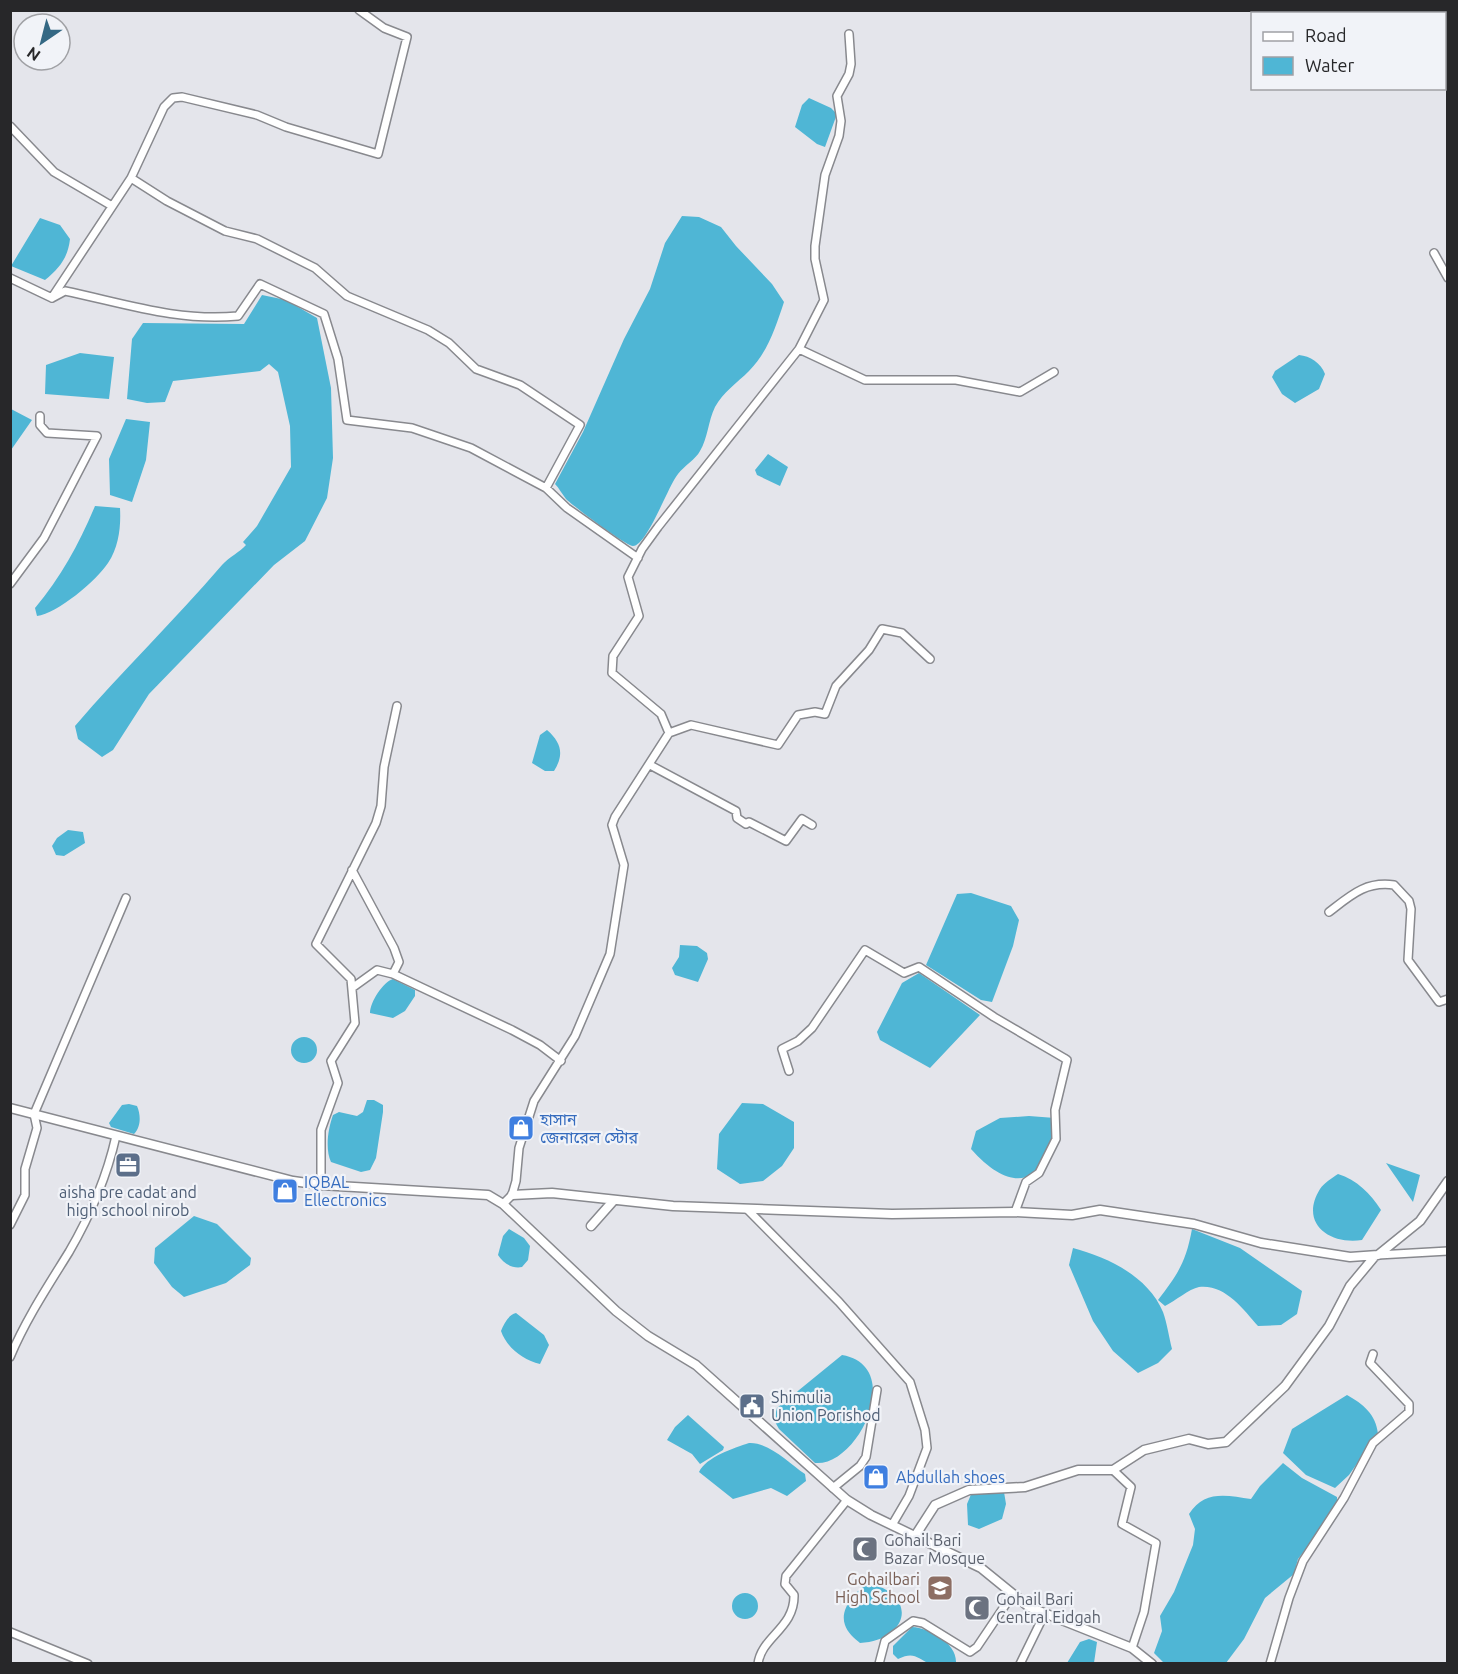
<svg xmlns="http://www.w3.org/2000/svg" width="1458" height="1674" viewBox="0 0 1458 1674" font-family="Ubuntu,'Noto Sans Bengali',sans-serif">
  <style>
    .water { fill: #4fb6d5 }
    .lines { fill: none; stroke-linecap: round; stroke-linejoin: round }
    .minor-casing { stroke: #88898e; stroke-width: 10 }
    .tertiary-casing { stroke: #88898e; stroke-width: 11 }
    .minor { stroke: #fff; stroke-width: 7 }
    .tertiary { stroke: #fff; stroke-width: 8 }
    .labels { text-anchor: middle; stroke-width: 4.5; stroke-linejoin: round; paint-order: stroke }
    .shop-label { font-size: 16px; fill: #366cbe; stroke: #f1f3f8; text-anchor: start }
    .service-label { font-size: 16px; fill: #4e5e75; stroke: #f1f3f8 }
    .worship-label { font-size: 16px; fill: #5b616d; stroke: #f1f3f8; text-anchor: start }
    .education-label { font-size: 16px; fill: #785e54; stroke: #f1f3f8; text-anchor: end }
  </style>
  <rect width="100%" height="100%" fill="#e4e5eb"/>
  <path class="water" d="M809 98 831 108 837 114 825 147 817 144 795 127 802 105Z
    M682 216 699 217 721 227 736 246 772 284 784 302C776 326 768 352 749 371 737 383 723 392 715 407 708 421 708 438 700 451 696 459 684 466 678 474 668 486 647 546 633 546 626 546 572 505 566 499 562 494 559 488 555 484L583 432 624 339 650 289 665 243Z
    M40 218 60 225 70 239C68 257 60 268 45 280L11 266Z
    M262 295 286 300 317 318 331 388 333 458 327 498 305 541 274 565 149 694 113 750 102 757 78 739 75 726C122 671 174 621 222 565 229 557 240 552 246 545L243 542 257 526 291 467 290 426 278 372 269 364 260 371 173 381 165 402 147 403 127 399 132 339 143 323 244 324Z
    M80 353 114 357 109 399 45 394 46 365Z
    M1299 355C1310 356 1321 363 1325 374L1319 389 1295 403 1282 394 1272 377 1275 371Z
    M11 409 32 420 11 450 10 409Z
    M126 419 150 422 146 460 132 502 110 495 109 459Z
    M768 454 788 467 780 486 757 475 755 470Z
    M95 506 120 508C121 526 119 547 108 563 97 580 57 614 37 616L35 608C61 577 79 544 95 506Z
    M547 730C562 743 564 755 554 771H545L532 763 540 735Z
    M68 830 83 832 85 843 64 856 56 855 52 846 57 838Z
    M971 893 1011 906 1019 920 1013 946 992 1002 981 1000 926 965 957 894Z
    M680 945 697 946 707 953 708 959 698 982 675 975 672 968 679 957Z
    M919 973 980 1015 930 1068 880 1040 877 1032 902 983Z
    M393 979 415 990V996L405 1011 393 1018 370 1013C370 1002 383 982 393 979Z
    M291 1050a13 13 0 1 1 26 0a13 13 0 1 1-26 0Z
    M367 1100H374L383 1105V1112L376 1158 370 1170 361 1172 331 1162C325 1149 328 1129 333 1115L339 1112 357 1116 363 1112Z
    M742 1103 763 1104 794 1122V1148L782 1166 763 1181 740 1184 717 1169 719 1134Z
    M129 1104 137 1106C141 1115 141 1127 134 1134L111 1127 109 1123 122 1105Z
    M1029 1116 1055 1118C1051 1181 1016 1200 971 1149L976 1131 1000 1118Z
    M1386 1163 1420 1175 1413 1202Z
    M1338 1174C1357 1180 1370 1193 1381 1210L1362 1240C1329 1245 1299 1223 1320 1189 1324 1183 1332 1178 1338 1174Z
    M194 1216 217 1224 251 1258 250 1265 226 1283 184 1297 172 1287 154 1263 155 1248Z
    M509 1229 524 1238 530 1246 528 1260 522 1267C512 1269 503 1263 498 1255L503 1236Z
    M1192 1229 1240 1248 1302 1291 1297 1314 1281 1325 1258 1326C1243 1309 1225 1284 1199 1287 1189 1289 1175 1301 1165 1306L1158 1300C1178 1274 1186 1262 1192 1229Z
    M1073 1248C1107 1257 1148 1276 1163 1312 1167 1323 1169 1337 1172 1349L1158 1363 1138 1373 1113 1351 1093 1321 1069 1265Z
    M516 1313 544 1335 549 1345 540 1364C523 1360 507 1348 501 1331 504 1324 508 1315 516 1313Z
    M842 1355C906 1366 858 1467 815 1463L779 1429 774 1420 777 1408Z
    M1347 1395C1363 1404 1376 1414 1378 1434L1349 1475 1335 1488 1306 1475 1283 1453 1292 1429Z
    M688 1415 724 1447 723 1450 700 1464 692 1454 667 1440 675 1427Z
    M749 1443C769 1442 789 1463 805 1474L806 1481 787 1496 771 1488 733 1499 699 1472C706 1457 734 1448 749 1443Z
    M1283 1463 1302 1478 1337 1497V1504L1330 1518 1298 1559 1294 1574 1265 1598 1244 1639 1226 1663H1164L1154 1653 1162 1631 1160 1616 1174 1592 1193 1545 1195 1529 1189 1514C1204 1490 1226 1495 1251 1499L1260 1486Z
    M972 1492H1004L1006 1504 1002 1519 979 1529 968 1525 967 1504Z
    M869 1583C921 1597 906 1641 860 1643 855 1639 847 1632 845 1625 839 1609 856 1590 869 1583Z
    M732 1606a13 13 0 1 1 26 0a13 13 0 1 1-26 0Z
    M912 1627C930 1628 957 1643 956 1663 949 1664 936 1666 930 1664 917 1658 914 1651 898 1659L893 1654V1646Z
    M1089 1639 1097 1642 1094 1663H1067L1080 1642Z"/>
  <g class="lines">
    <defs>
      <path id="minor" d="M10 126 54 172 112 206
        M1434 253 1448 278
        M10 278 52 298
        M53 296 131 178 164 107 173 98 182 97 257 115 286 127 378 154 407 37 384 28 359 10
        M52 298 65 291C123 303 178 322 238 316L260 284 324 314 338 359 347 420 412 428 471 448 546 488 580 425 520 385 476 369 449 343 428 330 347 296 315 268 257 239 225 231 167 201 131 178
        M799 349 865 380H956L1020 392 1054 372
        M546 488 567 508 638 558
        M10 584 44 538 97 436 47 433 40 425V416
        M669 733 691 725 778 745 798 715 815 712 825 714 836 686 869 650 882 629 902 633 930 659
        M650 765 736 811 737 818 746 824 749 822 786 841 802 819 812 825
        M352 870 394 948 399 962 393 974
        M1329 912C1351 895 1366 881 1394 885L1409 901 1411 909 1408 960 1439 1002 1448 999
        M352 988 377 970 393 974 512 1030 540 1045 561 1061
        M789 1071 782 1049 798 1041 812 1028 865 950 904 973 919 967 994 1017 1064 1058 1067 1060 1055 1110 1056 1139 1039 1173 1026 1182 1015 1212
        M321 1185V1130L338 1083 331 1061 355 1023 351 979 316 944 376 823 381 806 384 767 397 706
        M503 1204 512 1195 516 1181 519 1148 534 1101 575 1036 610 954 624 865 612 825 615 817 669 733 661 714 612 673 613 656 639 616 628 577 642 549 658 527 799 349 824 300 815 259V246L825 175 839 136 841 121 837 96 849 74 851 64 849 34
        M747 1209 839 1302 910 1382 925 1430 927 1448 909 1496 892 1525
        M10 1225 25 1195V1169L37 1128 34 1114 126 898
        M1378 1255 1448 1251
        M10 1357C26 1319 48 1286 69 1252 90 1216 107 1176 116 1136
        M1113 1470 1131 1487 1122 1524 1156 1543 1144 1612 1132 1648
        M833 1488 860 1466 866 1457 877 1390
        M10 1632 88 1664
        M758 1664C761 1637 795 1628 794 1595L785 1584 786 1576 847 1500
        M879 1664 885 1641 913 1621 923 1623 970 1652 977 1647 1012 1595
        M1020 1664 1044 1615
        M1270 1664 1289 1598 1303 1561 1344 1498 1373 1443 1409 1412V1404L1370 1363 1373 1354"/>
      <path id="tertiary" d="M1423 10 1425 14
        M1444 53 1448 59
        M10 1108 293 1181 321 1185 488 1195 503 1204 616 1311 648 1336 696 1365 847 1500 871 1515 981 1568 1029 1607 1132 1648 1152 1664
        M512 1195 552 1193 673 1206 892 1214 1015 1212 1072 1215 1100 1210 1194 1224 1261 1243 1350 1257 1378 1255 1420 1221 1448 1181
        M591 1226 614 1200
        M915 1536 935 1505 969 1490 1025 1487 1078 1470H1113L1144 1450 1189 1439 1208 1444 1226 1442 1285 1386 1329 1326 1350 1286 1375 1256"/>
    </defs>
    <use href="#minor" class="minor-casing"/>
    <use href="#tertiary" class="tertiary-casing"/>
    <use href="#minor" class="minor"/>
    <use href="#tertiary" class="tertiary"/>
  </g>
  <defs>
    <symbol id="shop-square" viewBox="-11 -11 22 22"><rect x="-9" y="-9" width="18" height="18" rx="4" fill="#3f7fe0" stroke="#f1f3f8"/><path d="M-5-2.5h2.3a2.7 3.5 0 0 1 5.4 0H5L5.5 6h-11ZM-1.5-2.5h3a1.5 2.3 0 0 0-3 0Z" fill="#fff"/></symbol>
    <symbol id="office-square" viewBox="-11 -11 22 22"><rect x="-9" y="-9" width="18" height="18" rx="4" fill="#5c6f8a" stroke="#f1f3f8"/><path d="M-6-3h4V-5.5h4V-3h4V5H-6ZM-1-4.5V-3h2v-1.5ZM-6 0V1H6V0Z" fill="#fff"/></symbol>
    <symbol id="civic-square" viewBox="-11 -11 22 22"><rect x="-9" y="-9" width="18" height="18" rx="4" fill="#5c6f8a" stroke="#f1f3f8"/><path d="M-.6-6.5H3V-4.5H.6V-3L4-1V1h2V6H-6V1h2V-1L-.6-3ZM-1.2 2.5V6h2.4V2.5Z" fill="#fff"/></symbol>
    <symbol id="mosque-square" viewBox="-11 -11 22 22"><rect x="-9" y="-9" width="18" height="18" rx="4" fill="#6b7280" stroke="#f1f3f8"/><path d="M3.5-4.9A6 6 0 1 0 3.5 4.9A5 5 0 1 1 3.5-4.9Z" fill="#fff"/></symbol>
    <symbol id="school-square" viewBox="-11 -11 22 22"><rect x="-9" y="-9" width="18" height="18" rx="4" fill="#8d6e63" stroke="#f1f3f8"/><path d="M0-5L7-2L0 1L-7-2ZM-4 1L0 2.5L4 1V4Q0 6-4 4Z" fill="#fff"/></symbol>
  </defs>
  <g fill-rule="evenodd">
    <use href="#shop-square" x="506" y="1113" width="30" height="30"/>
    <use href="#office-square" x="113" y="1150" width="30" height="30"/>
    <use href="#shop-square" x="270" y="1176" width="30" height="30"/>
    <use href="#civic-square" x="737" y="1391" width="30" height="30"/>
    <use href="#shop-square" x="861" y="1462" width="30" height="30"/>
    <use href="#mosque-square" x="850" y="1534" width="30" height="30"/>
    <use href="#school-square" x="925" y="1573" width="30" height="30"/>
    <use href="#mosque-square" x="962" y="1593" width="30" height="30"/>
  </g>
  <g class="labels">
    <g class="shop-label">
      <text x="540" y="1125">হাসান<tspan x="540" dy="18">জেনারেল স্টোর</tspan></text>
      <text x="304" y="1188">IQBAL<tspan x="304" dy="18">Ellectronics</tspan></text>
      <text x="896" y="1483">Abdullah shoes</text>
    </g>
    <g class="service-label">
      <text x="128" y="1198">aisha pre cadat and<tspan x="128" dy="18">high school nirob</tspan></text>
      <text x="771" y="1403" text-anchor="start">Shimulia<tspan x="771" dy="18">Union Porishod</tspan></text>
    </g>
    <g class="worship-label">
      <text x="884" y="1546">Gohail Bari<tspan x="884" dy="18">Bazar Mosque</tspan></text>
      <text x="996" y="1605">Gohail Bari<tspan x="996" dy="18">Central Eidgah</tspan></text>
    </g>
    <g class="education-label">
      <text x="920" y="1585">Gohailbari<tspan x="920" dy="18">High School</tspan></text>
    </g>
  </g>
  <rect width="1458" height="1674" fill="none" stroke="#272729" stroke-width="24"/>
  <rect x="1251" y="12" width="195" height="78" fill="#f1f3f8" stroke="#a0a1a5" stroke-width="1.5"/>
  <rect x="1263" y="32" width="30" height="9" fill="#ffffff" stroke="#a0a1a5" stroke-width="1.5"/>
  <text x="1305" y="42" font-size="18" fill="#272729">Road</text>
  <rect x="1263" y="57" width="30" height="18" fill="#4fb6d5" stroke="#a0a1a5" stroke-width="1.5"/>
  <text x="1305" y="72" font-size="18" fill="#272729">Water</text>
  <g transform="translate(42 42) rotate(215)"><circle r="28" fill="#f1f3f8" stroke="#a0a1a5" stroke-width="1.5"/>
  <path d="M0-4.5L10 22L0 15L-10 22Z" fill="#346884"/>
  <text y="-9" font-size="16" font-weight="bold" text-anchor="middle" fill="#272729">N</text>
  </g>
</svg>
